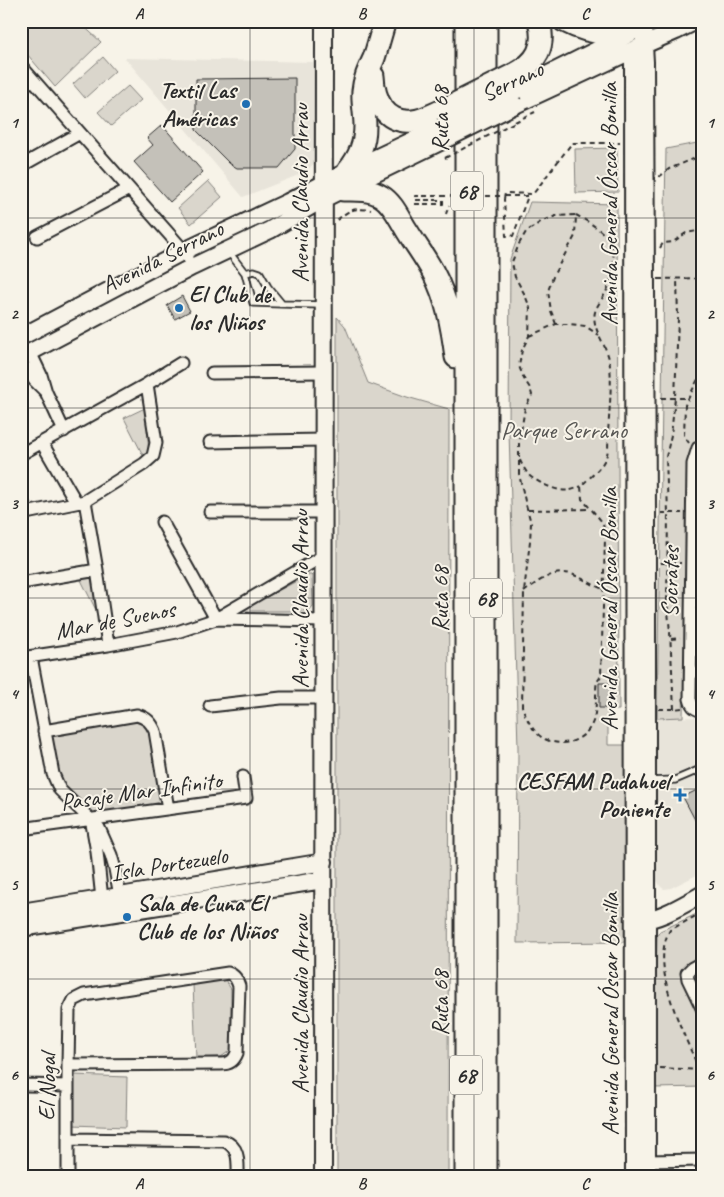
<svg xmlns="http://www.w3.org/2000/svg" width="724" height="1197" viewBox="0 0 724 1197" font-family="Caveat,sans-serif">
  <style>
    .built { fill: #e8e4da }
    .green { fill: #dad6cc; stroke: #82807c }
    .building { fill: #c4c1b9; stroke: #2b2b2b }
    .lines { fill: none; stroke-linecap: round; stroke-linejoin: round }
    .lane-casing { stroke: #2b2b2b; stroke-width: 9 }
    .street-casing { stroke: #2b2b2b; stroke-width: 15 }
    .secondary-casing { stroke: #2b2b2b; stroke-width: 20 }
    .highway-casing { stroke: #2b2b2b; stroke-width: 25 }
    .path { stroke: #2b2b2b; stroke-width: 2; stroke-dasharray: 5 4; stroke-linecap: butt }
    .lane { stroke: #f7f3e8; stroke-width: 5.5 }
    .street { stroke: #f7f3e8; stroke-width: 11 }
    .secondary { stroke: #f7f3e8; stroke-width: 16 }
    .highway { stroke: #f7f3e8; stroke-width: 21 }
    .secondary-bridge-casing { stroke: #2b2b2b; stroke-width: 20; stroke-linecap: butt }
    .highway-bridge-casing { stroke: #2b2b2b; stroke-width: 25; stroke-linecap: butt }
    .path-bridge { stroke: #2b2b2b; stroke-width: 2; stroke-dasharray: 5 4; stroke-linecap: butt }
    .secondary-bridge { stroke: #f7f3e8; stroke-width: 16 }
    .highway-bridge { stroke: #f7f3e8; stroke-width: 21 }
    .grid { fill: none; stroke: #2b2b2b; stroke-width: 1; stroke-opacity: 0.55 }
    .poi-dot { fill: #1f6fb2; stroke: #f7f3e8; stroke-width: 2 }
    .labels { text-anchor: middle; stroke-width: 4; stroke-linejoin: round; paint-order: stroke }
    .shield { fill: #f7f3e8; stroke: #686764; stroke-width: 1 }
    .shield-label { font-size: 22px; font-weight: bold; fill: #2b2b2b }
    .street-label { font-size: 24px; fill: #2b2b2b; stroke: #f7f3e8 }
    .poi-label { font-size: 24px; font-weight: bold; fill: #2b2b2b; stroke: #f7f3e8; text-anchor: end }
    .park-label { font-size: 24px; fill: #575653; stroke: #f7f3e8 }
    .neatline { fill: none; stroke: #2b2b2b; stroke-width: 2 }
    .grid-label { font-size: 16px; text-anchor: middle; font-weight: bold; fill: #2b2b2b }
  </style>
  <rect width="100%" height="100%" fill="#f7f3e8"/>
  <filter id="ink" filterUnits="userSpaceOnUse"><feTurbulence type="fractalNoise" baseFrequency=".02" numOctaves="2"/><feDisplacementMap in="SourceGraphic" scale="10" xChannelSelector="R" yChannelSelector="G"/><feConvolveMatrix kernelMatrix="1 2 1 2 8 2 1 2 1" color-interpolation-filters="sRGB"/></filter>
  <g filter="url(#ink)">
    <path class="built" d="M125 58 314 62 315 162 306 172 243 197Z
      M703 717V872L671 888 664 889 661 887 657 881V718Z"/>
    <path class="green" d="M21 21H78L101 42 55 87 21 47Z
      M103 57 115 71 85 98 73 84Z
      M128 86 141 100 111 126 98 112Z
      M703 136V437H701L689 454 683 717 657 718 666 149 697 143Z
      M617 148 618 192 576 193 575 149Z
      M208 181 222 197 191 224 178 208Z
      M530 202 617 204 619 710H608V745H625V942L517 943 518 748 509 431 510 259Z
      M337 317 345 326 368 383 407 397 449 409 448 1176H337Z
      M147 407 149 467 124 418Z
      M21 486 34 508 21 510Z
      M97 570 106 630 78 574Z
      M308 575H311L312 576 313 606 309 611H240Z
      M137 715 151 724 168 809 91 820 60 790 44 731Z
      M703 911V959L683 981 703 1024V1087L654 1088 657 936 660 931Z
      M225 980 231 989V1050L221 1057 196 1058 193 984Z
      M74 1075 127 1077 126 1127 72 1125Z"/>
    <path class="building" d="M295 78V149L279 168H237L229 163 196 130V79Z
      M162 125 203 172 170 202 134 162 153 145 147 138Z
      M182 296 190 311 175 319 167 305Z
      M599 683H611V708H599Z
      M699 789 703 797V835L683 797Z"/>
    <g class="lines">
      <defs>
        <path id="lane" d="M228 251 245 273 253 303 282 304
          M245 273 254 271 260 273 268 287 282 304 321 305
          M647 781 675 780 703 768"/>
        <path id="street" d="M21 66 184 251 187 257
          M21 86 33 80
          M21 166 80 133
          M37 237 129 189
          M30 352 41 375 46 392 64 431
          M21 361 34 380 45 391
          M212 373 323 372
          M210 442 323 440
          M42 443 76 502
          M703 446 698 448 693 464 690 699C692 707 695 710 703 710
          M21 454 147 384 181 363
          M85 501 97 570 108 645
          M210 512H323
          M21 514 85 501 144 464 153 456 156 443 147 384
          M162 522 216 619
          M21 583 97 570
          M216 619 324 621
          M31 657 53 774 60 790 99 828 111 855 115 869 120 896
          M21 658 108 645 177 632 216 619 323 556
          M210 706 281 698H324
          M44 731 137 715C147 718 151 722 155 731L168 809
          M92 824 97 852 102 899
          M21 829 246 798 243 777
          M703 962 692 968 687 973 688 979 703 1010
          M68 1065 221 1064C229 1064 234 1061 237 1053L239 986C237 980 235 975 228 973L84 995 74 1000 69 1010 68 1065V1176
          M21 1083 27 1085 68 1086
          M68 1139 224 1141C240 1147 238 1162 238 1176
          M647 1161 703 1160"/>
        <path id="secondary" d="M644 26V45L645 62 647 512V1176
          M517 90 631 33
          M515 105 644 45 676 31 696 21
          M21 337 184 251 288 202 348 171 441 127
          M21 357 192 267 270 230 323 199 442 141
          M21 912 120 896 324 862
          M638 921C660 920 684 904 703 894
          M21 928 323 880
          M323 1176 324 21
          M634 1176 633 63 636 56 644 45"/>
        <path id="highway" d="M486 21V1176
          M564 21C581 30 602 36 621 32 629 30 637 28 644 26
          M515 74C537 62 546 47 539 21
          M373 76C374 100 385 124 413 121 423 120 433 114 443 110
          M348 171C359 157 365 144 365 126 365 114 362 102 363 91 364 79 369 69 374 58 378 46 381 33 385 21
          M343 190C356 190 370 189 381 196 393 203 399 218 406 229 415 244 425 257 433 272 447 298 452 327 456 357
          M466 1176V21"/>
      </defs>
      <use href="#lane" class="lane-casing"/>
      <use href="#street" class="street-casing"/>
      <use href="#secondary" class="secondary-casing"/>
      <use href="#highway" class="highway-casing"/>
      <path class="path" d="M515 122 535 112
        M659 177 669 169 703 155
        M504 199 505 193 533 194 572 143H620
        M446 214 449 205
        M576 215C589 222 607 232 612 247 616 259 612 281 606 292 603 298 597 305 595 312 591 328 606 344 609 359 613 381 609 411 608 435 608 441 609 451 606 457 601 469 590 477 581 486L582 499 598 517 603 523 605 539 601 676C600 678 598 680 597 682 596 685 596 690 596 694 596 711 596 728 579 738 571 743 563 744 553 742 536 739 527 721 522 706L524 592 530 541 531 523 525 501 519 474V443L525 408 532 395 530 388 524 379 519 366 522 350 529 336 530 308 525 295 515 277 512 262 519 244 526 232 542 221 556 216Z
        M337 220C350 209 354 208 371 210
        M660 248 663 243 673 242 686 233 703 230
        M658 279 703 278
        M556 324 551 311 548 291 554 274 575 236 576 215
        M529 336 556 324H570L585 326 599 335
        M661 398H688
        M689 443 684 436 685 405 703 369
        M520 460C522 465 525 470 528 474 531 478 536 480 541 483 555 490 567 494 581 486
        M528 510 591 509
        M661 513H682
        M661 563H681
        M524 592C538 581 555 568 574 575 584 579 593 585 603 589
        M671 639 680 638
        M659 709H674L682 708
        M674 709 670 632 667 601 668 513 666 457 671 435 675 398 678 319 677 278
        M703 912 670 930C648 966 685 1036 700 1071L703 1075
        M660 1068 703 1070"/>
      <use href="#lane" class="lane"/>
      <use href="#street" class="street"/>
      <use href="#secondary" class="secondary"/>
      <use href="#highway" class="highway"/>
      <defs>
        <path id="secondary-bridge" d="M441 127 517 90
          M442 141 515 105"/>
        <path id="highway-bridge" d="M443 110 515 74"/>
      </defs>
      <use href="#secondary-bridge" class="secondary-bridge-casing"/>
      <use href="#highway-bridge" class="highway-bridge-casing"/>
      <path class="path-bridge" d="M445 158 515 122
        M415 204H443V200H415V196H528L513 236H506L504 199"/>
      <use href="#secondary-bridge" class="secondary-bridge"/>
      <use href="#highway-bridge" class="highway-bridge"/>
    </g>
  </g>
  <path class="grid" d="M250 21V1176M474 21V1176M21 218H703M21 408H703M21 598H703M21 789H703M21 979H703"/>
  <g class="poi-dot">
    <circle cx="246" cy="104" r="5"/>
    <circle cx="179" cy="308" r="5"/>
    <path d="M677.5 787.5h5v5h5v5h-5v5h-5v-5h-5v-5h5z"/>
    <circle cx="127" cy="917" r="5"/>
  </g>
  <g class="labels">
    <g class="shield">
      <rect x="451" y="171.5" width="32" height="39" rx="4"/>
      <rect x="470" y="578.5" width="32" height="39" rx="4"/>
      <rect x="450" y="1055.5" width="32" height="39" rx="4"/>
    </g>
    <g class="shield-label">
      <text x="467" y="199">68</text>
      <text x="486" y="606">68</text>
      <text x="466" y="1083">68</text>
    </g>
    <g class="street-label">
      <text transform="translate(512 81) rotate(-25)" y="8">Serrano</text>
      <text transform="translate(440 119) rotate(-90)" y="8">Ruta 68</text>
      <text transform="translate(300 193) rotate(-90)" y="8">Avenida Claudio Arrau</text>
      <text transform="translate(609 204) rotate(-90)" y="8">Avenida General Óscar Bonilla</text>
      <text transform="translate(162 257) rotate(-27)" y="8">Avenida Serrano</text>
      <text transform="translate(670 582) rotate(-89)" y="8">Socrates</text>
      <text transform="translate(300 599) rotate(-90)" y="8">Avenida Claudio Arrau</text>
      <text transform="translate(440 599) rotate(-90)" y="8">Ruta 68</text>
      <text transform="translate(609 609) rotate(-90)" y="8">Avenida General Óscar Bonilla</text>
      <text transform="translate(115 620) rotate(-11)" y="8">Mar de Suenos</text>
      <text transform="translate(141 791) rotate(-8)" y="8">Pasaje Mar Infinito</text>
      <text transform="translate(169 864) rotate(-9)" y="8">Isla Portezuelo</text>
      <text transform="translate(440 1003) rotate(-90)" y="8">Ruta 68</text>
      <text transform="translate(300 1004) rotate(-90)" y="8">Avenida Claudio Arrau</text>
      <text transform="translate(610 1014) rotate(-90)" y="8">Avenida General Óscar Bonilla</text>
      <text transform="translate(47 1087) rotate(-90)" y="8">El Nogal</text>
    </g>
    <g class="poi-label">
      <text x="236" y="98">Textil Las<tspan x="236" dy="28">Américas</tspan></text>
      <text x="189" y="302" text-anchor="start">El Club de<tspan x="189" dy="28">los Niños</tspan></text>
      <text x="669" y="789">CESFAM Pudahuel<tspan x="669" dy="28">Poniente</tspan></text>
      <text x="137" y="911" text-anchor="start">Sala de Cuna El<tspan x="137" dy="28">Club de los Niños</tspan></text>
    </g>
    <g class="park-label">
      <text x="564" y="438">Parque Serrano</text>
    </g>
  </g>
  <rect width="724" height="1197" fill="none" stroke="#f7f3e8" stroke-width="55"/>
  <rect x="28" y="28" width="668" height="1142" class="neatline"/>
  <g class="grid-label">
    <text x="139" y="19">A</text>
    <text x="362" y="19">B</text>
    <text x="585" y="19">C</text>
    <text x="14" y="128">1</text>
    <text x="710" y="128">1</text>
    <text x="14" y="319">2</text>
    <text x="710" y="319">2</text>
    <text x="14" y="509">3</text>
    <text x="710" y="509">3</text>
    <text x="14" y="699">4</text>
    <text x="710" y="699">4</text>
    <text x="14" y="890">5</text>
    <text x="710" y="890">5</text>
    <text x="14" y="1080">6</text>
    <text x="710" y="1080">6</text>
    <text x="139" y="1189">A</text>
    <text x="362" y="1189">B</text>
    <text x="585" y="1189">C</text>
  </g>
</svg>
